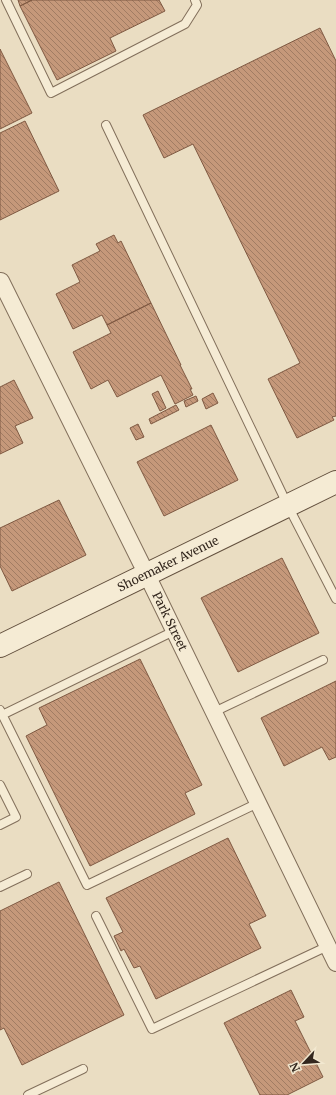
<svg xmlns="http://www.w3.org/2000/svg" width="336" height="1095" viewBox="0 0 336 1095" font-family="Merriweather,serif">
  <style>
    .building { fill: url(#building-back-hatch); stroke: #7f5942 }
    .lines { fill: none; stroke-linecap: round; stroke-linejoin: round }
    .service-casing { stroke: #826f5b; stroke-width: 10 }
    .minor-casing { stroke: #826f5b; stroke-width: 18 }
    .secondary-casing { stroke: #63503e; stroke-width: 24 }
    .service { stroke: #f5ebd4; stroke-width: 8 }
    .minor { stroke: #f5ebd4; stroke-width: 16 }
    .secondary { stroke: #f5ebd4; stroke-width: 22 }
    .labels { text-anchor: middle; stroke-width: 3; stroke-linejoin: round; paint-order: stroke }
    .street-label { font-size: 12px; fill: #33271e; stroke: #f2e8d0 }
  </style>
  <defs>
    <pattern id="building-back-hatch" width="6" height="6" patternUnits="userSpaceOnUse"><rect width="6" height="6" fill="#c5987a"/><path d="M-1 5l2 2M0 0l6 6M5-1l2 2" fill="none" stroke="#a17c63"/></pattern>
  </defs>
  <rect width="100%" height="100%" fill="#eaddc2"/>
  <path class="building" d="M18 0H32L20 6Z
    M32 0H159L165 11 110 38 116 51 57 80 20 6Z
    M320 28 336 61V416L332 417 334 420 297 438 268 379 300 363 193 144 164 158 143 115Z
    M0 49 32 113 0 129Z
    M25 121 59 191 0 220V133Z
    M114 235 118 243 121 241 151 303 107 325 102 315 73 329 56 294 80 282 72 265 100 251 96 244Z
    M151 303 181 365H180L192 389H190L193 395 175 404 161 375 117 397 108 380 91 389 73 352 111 333 107 325Z
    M14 380 33 418 15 426 23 443 0 454V387Z
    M158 391 166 408 160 411 152 394Z
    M213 393 218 403 206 409 202 399Z
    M196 396 198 401 186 407 184 401Z
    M176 405 179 410 151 424 149 419Z
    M138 424 144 437 136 440 130 428Z
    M211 425 238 480 164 516 137 462Z
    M59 500 86 555 12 591 0 566V528Z
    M282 558 319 633 238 672 201 598Z
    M140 659 202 785 185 793 195 814 90 866 26 736 47 725 39 708Z
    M336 681V757L329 760 322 747 284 766 261 718Z
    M228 838 266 916 249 924 261 948 156 999 140 966 134 968 124 949 121 951 114 936 123 932 106 898Z
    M59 882 124 1015 22 1065 4 1028 0 1030V911Z
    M291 990 304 1017 295 1021 323 1077 287 1095H260L224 1023Z"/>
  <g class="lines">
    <defs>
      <path id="service" d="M6 0 51 93 185 24 197 5 195 0
        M106 125 288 506 336 599
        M0 710 87 885 258 803
        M214 712 323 660
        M2 715 174 631
        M0 785 16 817 0 825
        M0 887 27 874
        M96 916 152 1029 328 946
        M28 1095 83 1069"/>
      <g id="minor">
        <path id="s1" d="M1 281 147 575 336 963"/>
      </g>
      <g id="secondary">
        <path id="s2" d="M0 646 336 482"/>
      </g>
    </defs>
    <use href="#service" class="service-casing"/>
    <use href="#minor" class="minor-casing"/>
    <use href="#secondary" class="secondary-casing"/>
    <use href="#service" class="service"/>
    <use href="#minor" class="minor"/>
    <use href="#secondary" class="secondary"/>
  </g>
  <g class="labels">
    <g class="street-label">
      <text dy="4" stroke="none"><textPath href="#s2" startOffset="187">Shoemaker Avenue</textPath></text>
      <text dy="4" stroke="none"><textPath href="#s1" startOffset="380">Park Street</textPath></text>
    </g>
  </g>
  <g transform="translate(304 1063) rotate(244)" stroke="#f2e8d0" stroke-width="3" paint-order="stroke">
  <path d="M0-3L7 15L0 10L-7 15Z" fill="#33271e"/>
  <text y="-6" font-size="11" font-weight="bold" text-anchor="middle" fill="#33271e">N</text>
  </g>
</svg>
